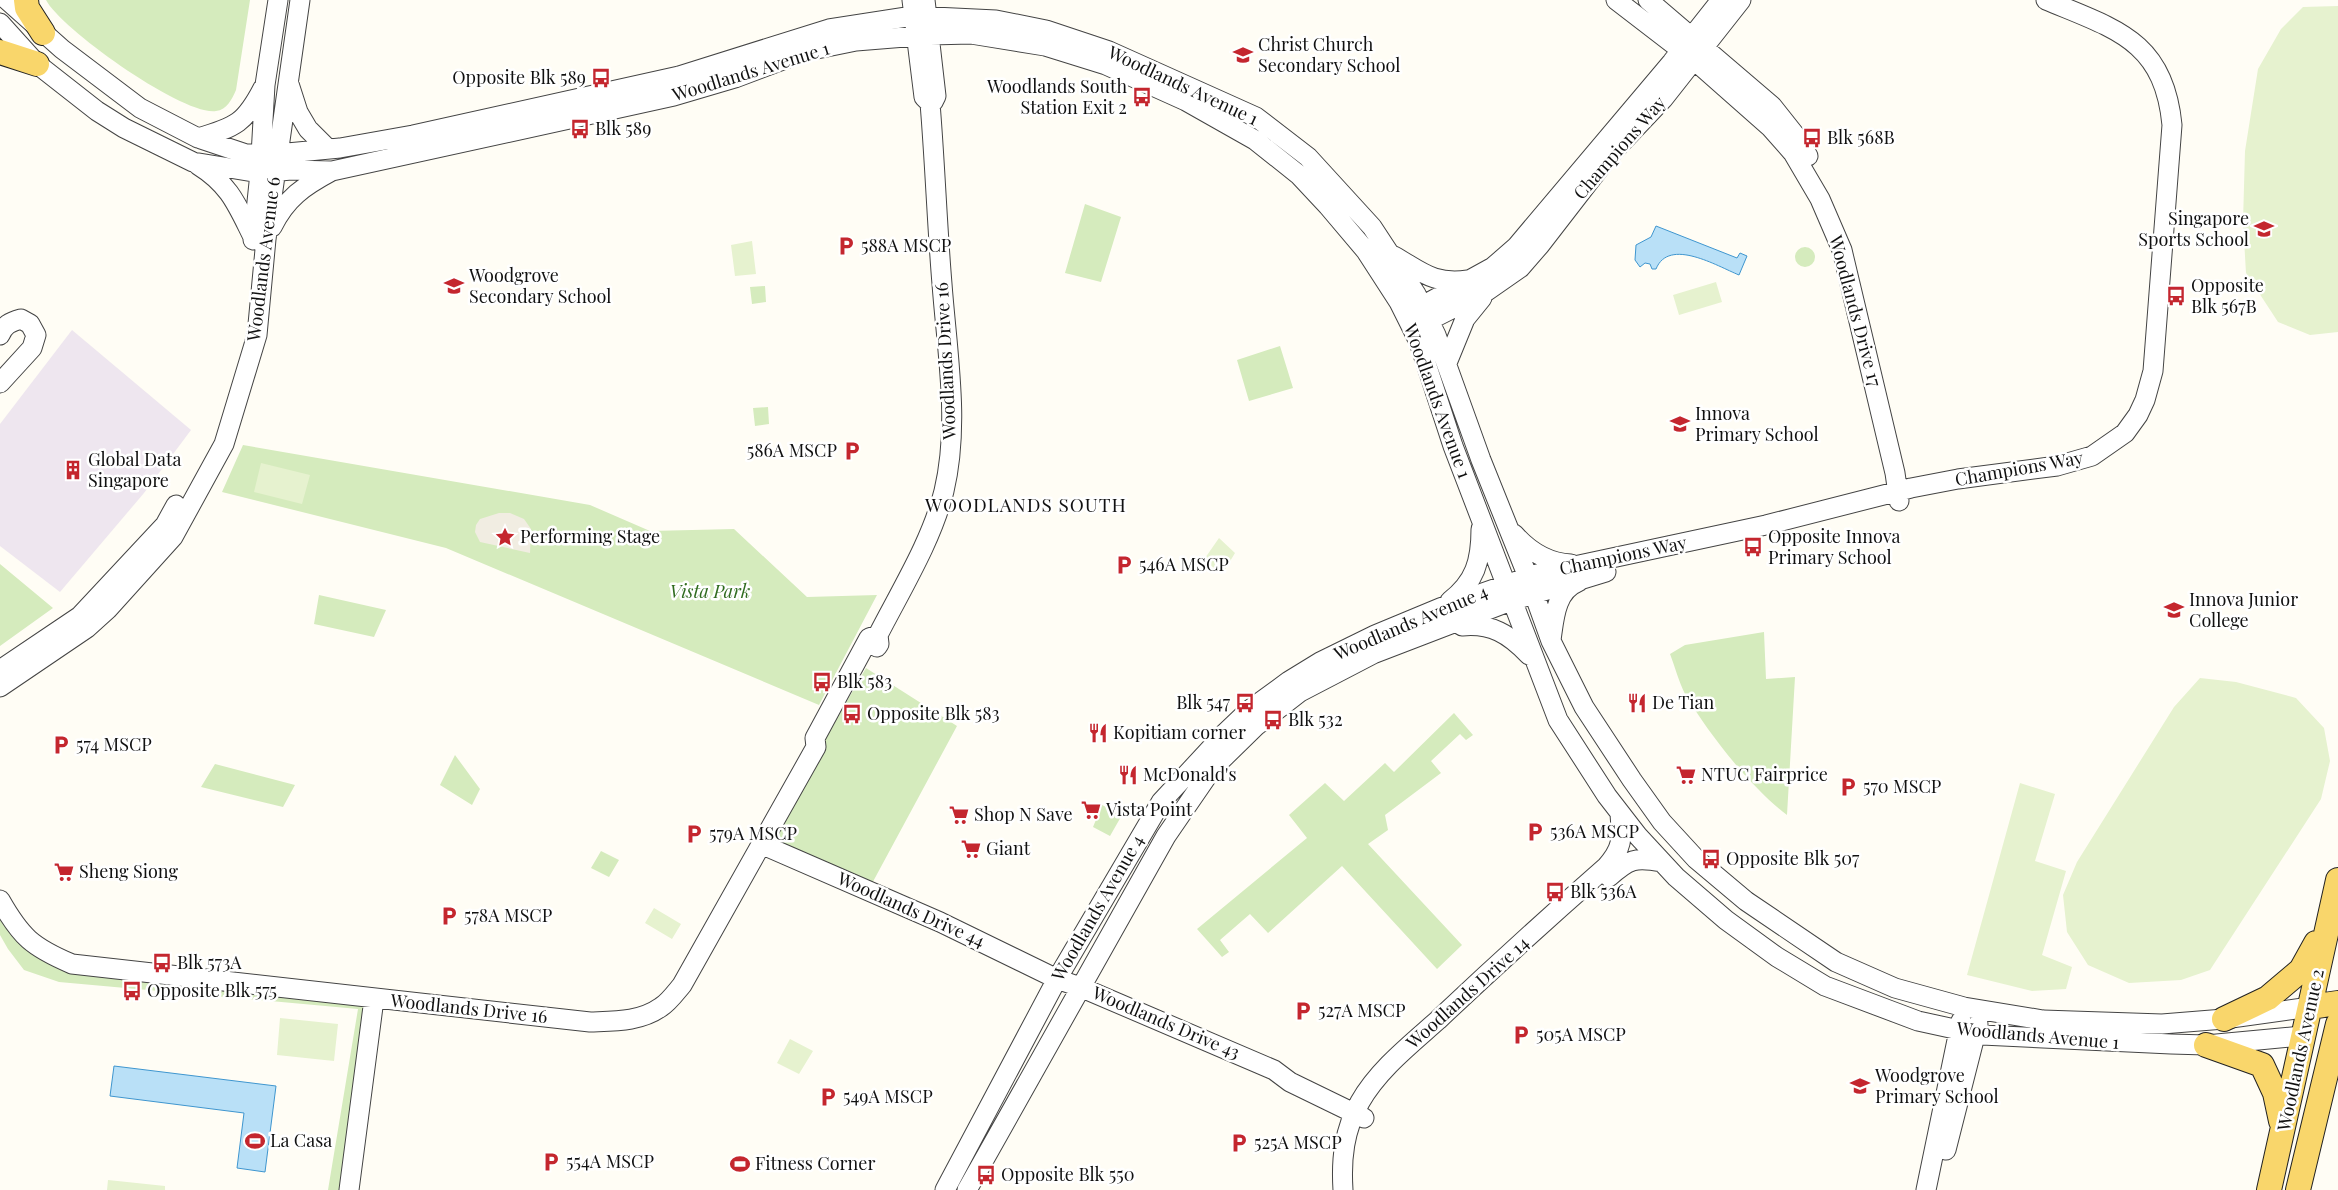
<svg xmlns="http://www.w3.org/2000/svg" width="2338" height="1190" viewBox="0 0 2338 1190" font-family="'Playfair Display',serif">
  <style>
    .industrial { fill: #eee6ef }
    .green { fill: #d5ebbd }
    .pitch { fill: #e6f2cf }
    .plaza { fill: #f1ede2 }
    .water { fill: #b9e0f7; stroke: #3f96cf }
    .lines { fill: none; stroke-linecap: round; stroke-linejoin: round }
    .minor-casing { stroke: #444; stroke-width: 21 }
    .major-casing { stroke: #222; stroke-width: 26 }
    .minor { stroke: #fff; stroke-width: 19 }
    .major { stroke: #f9d66b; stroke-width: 24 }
    .labels { text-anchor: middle; stroke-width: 5; stroke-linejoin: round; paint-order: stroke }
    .poi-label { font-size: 18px; fill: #111; stroke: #fff; text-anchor: start }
    .street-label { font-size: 18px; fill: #111; stroke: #fff }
    .park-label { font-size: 18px; font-style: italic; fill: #2f6b1f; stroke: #fff }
    .neighbourhood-label { font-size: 19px; letter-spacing: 1px; fill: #111; stroke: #fff }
  </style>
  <rect width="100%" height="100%" fill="#fffdf5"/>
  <path class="industrial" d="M72 330 191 430 144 493 60 592 0 546V424Z"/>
  <path class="green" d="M46 0H250L236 90C232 99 227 110 216 111 183 116 61 29 46 0Z
    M1085 204 1121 217 1101 282 1065 273Z
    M1795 257a10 10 0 1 1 20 0a10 10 0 1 1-20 0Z
    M765 286 766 302 752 304 750 287Z
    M1280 346 1293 388 1249 401 1237 360Z
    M768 407 769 424 755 426 753 408Z
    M243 445 590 505 650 531 734 529 807 597 877 595 819 705 446 548 222 492Z
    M0 564 53 608 0 646Z
    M319 595 386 610 374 637 314 624Z
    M1764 632 1766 679 1795 677 1787 815C1750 787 1709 734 1685 694 1679 682 1675 667 1670 654L1685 645Z
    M866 668 957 726 869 889 765 844Z
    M1454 713 1473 735 1466 740 1460 734 1431 761 1441 773 1385 815 1388 830 1368 844 1462 945 1437 969 1342 866 1268 933 1250 914 1220 940 1229 952 1222 957 1197 929 1307 838 1289 815 1325 783 1344 801 1385 763 1394 772Z
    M455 755 480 789 472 805 440 785Z
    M215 764 295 785 283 807 201 787Z
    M1102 805 1122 815 1110 836 1093 827Z
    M601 851 619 860 609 877 591 868Z
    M0 901 48 954 374 999 348 1190H328L358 1009 59 982 24 970 8 949 0 935Z"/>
  <path class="pitch" d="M2338 6V332L2310 335 2278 322 2246 273 2243 222 2245 151 2258 69 2281 29 2303 7Z
    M752 241 756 274 735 276 731 245Z
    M1716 282 1722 302 1679 315 1673 295Z
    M261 463 310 475 302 504 254 492Z
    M1219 538 1235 553 1223 573 1203 561Z
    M2200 678 2236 682 2296 698 2324 728 2330 761 2321 799 2210 970 2181 980 2129 983 2088 965 2067 932 2063 895 2077 862 2174 707Z
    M2020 783 2055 794 2035 861 2066 871 2042 955 2072 967 2066 989 2032 991 1967 975Z
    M654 908 681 924 672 939 645 923Z
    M280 1018 338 1024 334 1061 277 1055Z
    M790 1039 813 1051 799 1074 777 1063Z
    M108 1180 165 1186V1190H107Z"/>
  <path class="plaza" d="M499 513H510L524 519 531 529 530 553 480 542 475 532 476 525 480 519Z"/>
  <path class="water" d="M1656 226 1737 258 1740 253 1747 256 1739 275C1717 266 1669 237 1656 269H1652L1650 264 1645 263 1640 267 1635 260 1636 245 1651 237Z
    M114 1066 276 1086 265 1172 237 1168 244 1113 110 1096Z"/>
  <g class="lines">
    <defs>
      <path id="minor" d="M7 0 62 49 140 108 198 138 246 154H277L340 148 413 135 679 76 829 29 913 16 996 20 1046 30 1109 51 1256 117 1308 157 1372 227 1416 294 1436 335 1481 460 1528 577 1551 641 1584 707 1632 780 1662 822 1696 859 1746 901 1836 962 1895 988 1964 1007 2043 1020 2162 1024 2224 1019 2310 1007
        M925 0 936 96 933 102
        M1616 0 1694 60 1771 128 1793 153 1820 199 1842 250 1895 473 1899 501
        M1648 0 1772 106 1795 135 1808 156
        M0 23 37 64 97 111 124 128 193 162 260 173 291 170 332 171 674 96 735 78 807 51 856 41 930 35 971 34 1045 46 1106 65 1186 101 1255 140 1299 175 1328 206 1366 251 1399 302 1419 342 1453 446 1558 720 1607 796 1638 836 1676 877 1726 920 1777 957 1825 986 1918 1021 1982 1035 2171 1044 2206 1045 2302 1036
        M289 84 298 112 308 129 328 149
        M198 138C236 127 245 123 263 88
        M198 165C230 185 237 205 253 237
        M272 227C286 198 304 186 332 171
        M253 240 260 173 265 85 278 0
        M1394 256C1422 272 1434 285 1468 280
        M1413 311 1493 267 1516 247 1672 62 1721 0
        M1418 326 1487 291 1520 268 1540 245 1608 157 1663 99 1741 0
        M0 335C4 325 10 322 21 319L30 324 36 335 32 348 0 383
        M1447 363 1465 319 1482 298
        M1514 534C1529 551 1548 563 1571 564
        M1450 601C1475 582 1481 561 1481 529
        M1462 626C1491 623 1509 634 1529 655
        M1551 640C1554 620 1555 591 1578 582
        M877 647 879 644 878 635C901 590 932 540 944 491 960 424 947 352 942 284 937 224 935 163 930 103L924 97 912 0
        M0 670 80 616 165 525 176 505
        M0 687 87 628 108 609 173 537 224 444 257 335 266 239 300 0
        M763 845 940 922 1057 979 1080 987 1274 1070 1290 1082 1364 1118
        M1609 877C1629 859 1635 857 1662 862
        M0 900C21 937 32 947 72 964L590 1022C614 1021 640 1022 661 1007 669 1002 676 992 682 985L816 747 815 738 869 638 878 635
        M1946 1150 1978 1024
        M349 1190 374 999
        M945 1190 1057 979 1161 802 1226 732 1248 711 1289 681 1320 662 1375 635 1440 608 1537 574 1766 525 1911 488 1958 479 2057 466 2092 456 2125 433 2138 415 2145 400 2153 371 2172 125C2164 40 2115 29 2046 0
        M967 1190 1166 836 1212 769 1256 726 1300 692 1373 654 1511 601 1606 572
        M1343 1190C1341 1159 1344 1130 1360 1102 1378 1070 1410 1045 1438 1020 1493 968 1549 917 1606 867 1623 848 1622 839 1620 814
        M1926 1190 1961 1021"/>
      <path id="major" d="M26 0 27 8 43 33
        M0 52 37 64
        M2310 1007 2338 1003
        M2224 1019 2268 998 2301 970 2316 943
        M2206 1045 2262 1065 2275 1093 2281 1121
        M2269 1190 2338 880
        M2298 1190 2338 1024"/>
    </defs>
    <use href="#minor" class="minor-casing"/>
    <use href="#major" class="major-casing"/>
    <use href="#minor" class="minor"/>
    <use href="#major" class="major"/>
  </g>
  <defs>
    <symbol id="school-bare" viewBox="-9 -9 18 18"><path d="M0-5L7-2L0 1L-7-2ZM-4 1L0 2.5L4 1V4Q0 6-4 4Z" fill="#c4262e" stroke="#fff" stroke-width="2.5" paint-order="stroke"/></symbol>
    <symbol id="bus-bare" viewBox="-9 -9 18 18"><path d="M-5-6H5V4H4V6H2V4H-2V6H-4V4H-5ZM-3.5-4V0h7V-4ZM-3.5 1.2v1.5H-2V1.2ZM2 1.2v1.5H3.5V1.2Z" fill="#c4262e" stroke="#fff" stroke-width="2.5" paint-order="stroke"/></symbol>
    <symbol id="parking-bare" viewBox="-9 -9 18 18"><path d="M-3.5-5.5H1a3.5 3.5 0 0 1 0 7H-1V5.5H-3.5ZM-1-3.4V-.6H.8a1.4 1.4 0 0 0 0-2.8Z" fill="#c4262e" stroke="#fff" stroke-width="2.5" paint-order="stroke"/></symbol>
    <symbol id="building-bare" viewBox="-9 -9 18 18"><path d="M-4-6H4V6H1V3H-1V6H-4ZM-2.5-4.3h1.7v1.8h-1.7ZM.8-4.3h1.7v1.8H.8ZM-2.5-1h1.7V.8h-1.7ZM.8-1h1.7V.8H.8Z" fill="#c4262e" stroke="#fff" stroke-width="2.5" paint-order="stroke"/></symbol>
    <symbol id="sight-bare" viewBox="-9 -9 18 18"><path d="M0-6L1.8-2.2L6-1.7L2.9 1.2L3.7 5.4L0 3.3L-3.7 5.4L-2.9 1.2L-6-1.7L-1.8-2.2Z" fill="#c4262e" stroke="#fff" stroke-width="2.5" paint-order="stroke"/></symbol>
    <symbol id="university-bare" viewBox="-9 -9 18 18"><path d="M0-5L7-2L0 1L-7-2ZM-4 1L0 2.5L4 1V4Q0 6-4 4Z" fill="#c4262e" stroke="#fff" stroke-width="2.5" paint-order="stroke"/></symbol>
    <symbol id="restaurant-bare" viewBox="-9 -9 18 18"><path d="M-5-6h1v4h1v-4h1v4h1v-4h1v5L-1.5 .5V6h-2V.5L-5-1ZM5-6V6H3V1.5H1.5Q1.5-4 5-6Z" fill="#c4262e" stroke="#fff" stroke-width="2.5" paint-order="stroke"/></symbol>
    <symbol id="supermarket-bare" viewBox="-9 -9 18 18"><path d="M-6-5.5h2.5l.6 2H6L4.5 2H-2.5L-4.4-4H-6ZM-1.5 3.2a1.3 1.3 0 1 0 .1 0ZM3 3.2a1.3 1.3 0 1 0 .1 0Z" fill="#c4262e" stroke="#fff" stroke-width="2.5" paint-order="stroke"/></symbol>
    <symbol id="stadium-bare" viewBox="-9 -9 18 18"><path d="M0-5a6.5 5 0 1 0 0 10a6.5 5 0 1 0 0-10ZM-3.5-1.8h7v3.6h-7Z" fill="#c4262e" stroke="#fff" stroke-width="2.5" paint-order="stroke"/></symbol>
  </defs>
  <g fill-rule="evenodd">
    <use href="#school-bare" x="1229" y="41" width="28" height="28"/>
    <use href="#bus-bare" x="587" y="64" width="28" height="28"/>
    <use href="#bus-bare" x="1128" y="83" width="28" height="28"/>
    <use href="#bus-bare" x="566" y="115" width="28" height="28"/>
    <use href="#bus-bare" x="1798" y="124" width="28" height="28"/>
    <use href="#school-bare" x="2250" y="215" width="28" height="28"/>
    <use href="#parking-bare" x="832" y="232" width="28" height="28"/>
    <use href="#school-bare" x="440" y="272" width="28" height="28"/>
    <use href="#bus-bare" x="2162" y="282" width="28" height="28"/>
    <use href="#school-bare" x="1666" y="410" width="28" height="28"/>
    <use href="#parking-bare" x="838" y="437" width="28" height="28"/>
    <use href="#building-bare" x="59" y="456" width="28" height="28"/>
    <use href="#sight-bare" x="491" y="523" width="28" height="28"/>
    <use href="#bus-bare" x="1739" y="533" width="28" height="28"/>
    <use href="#parking-bare" x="1110" y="551" width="28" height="28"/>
    <use href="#university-bare" x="2160" y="596" width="28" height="28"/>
    <use href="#bus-bare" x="808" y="668" width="28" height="28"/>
    <use href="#bus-bare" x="1231" y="689" width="28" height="28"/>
    <use href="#restaurant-bare" x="1623" y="689" width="28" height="28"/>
    <use href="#bus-bare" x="838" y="700" width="28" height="28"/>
    <use href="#bus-bare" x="1259" y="706" width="28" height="28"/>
    <use href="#restaurant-bare" x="1084" y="719" width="28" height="28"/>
    <use href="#parking-bare" x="47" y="731" width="28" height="28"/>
    <use href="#restaurant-bare" x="1114" y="761" width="28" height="28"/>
    <use href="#supermarket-bare" x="1672" y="761" width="28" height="28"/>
    <use href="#parking-bare" x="1834" y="773" width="28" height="28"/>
    <use href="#supermarket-bare" x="1077" y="796" width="28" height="28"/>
    <use href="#supermarket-bare" x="945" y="801" width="28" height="28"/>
    <use href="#parking-bare" x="1521" y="818" width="28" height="28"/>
    <use href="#parking-bare" x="680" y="820" width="28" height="28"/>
    <use href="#supermarket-bare" x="957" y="835" width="28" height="28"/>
    <use href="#bus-bare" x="1697" y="845" width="28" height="28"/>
    <use href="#supermarket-bare" x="50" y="858" width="28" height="28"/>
    <use href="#bus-bare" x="1541" y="878" width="28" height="28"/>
    <use href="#parking-bare" x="435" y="902" width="28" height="28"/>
    <use href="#bus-bare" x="148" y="949" width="28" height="28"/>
    <use href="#bus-bare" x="118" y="977" width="28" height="28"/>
    <use href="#parking-bare" x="1289" y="997" width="28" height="28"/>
    <use href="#parking-bare" x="1507" y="1021" width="28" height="28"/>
    <use href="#school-bare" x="1846" y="1072" width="28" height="28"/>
    <use href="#parking-bare" x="814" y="1083" width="28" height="28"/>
    <use href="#stadium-bare" x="241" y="1127" width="28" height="28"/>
    <use href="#parking-bare" x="1225" y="1129" width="28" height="28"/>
    <use href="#parking-bare" x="537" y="1148" width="28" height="28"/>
    <use href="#stadium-bare" x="726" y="1150" width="28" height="28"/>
    <use href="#bus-bare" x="972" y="1161" width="28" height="28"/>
  </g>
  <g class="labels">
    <g class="poi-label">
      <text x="1258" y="51">Christ Church<tspan x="1258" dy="21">Secondary School</tspan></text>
      <text x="586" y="84" text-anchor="end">Opposite Blk 589</text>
      <text x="1127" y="93" text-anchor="end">Woodlands South<tspan x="1127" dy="21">Station Exit 2</tspan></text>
      <text x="595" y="135">Blk 589</text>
      <text x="1827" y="144">Blk 568B</text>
      <text x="2249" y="225" text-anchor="end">Singapore<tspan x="2249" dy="21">Sports School</tspan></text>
      <text x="861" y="252">588A MSCP</text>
      <text x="469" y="282">Woodgrove<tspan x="469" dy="21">Secondary School</tspan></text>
      <text x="2191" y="292">Opposite<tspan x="2191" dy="21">Blk 567B</tspan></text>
      <text x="1695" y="420">Innova<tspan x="1695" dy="21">Primary School</tspan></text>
      <text x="837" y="457" text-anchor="end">586A MSCP</text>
      <text x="88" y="466">Global Data<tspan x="88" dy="21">Singapore</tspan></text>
      <text x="520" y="543">Performing Stage</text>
      <text x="1768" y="543">Opposite Innova<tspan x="1768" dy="21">Primary School</tspan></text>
      <text x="1139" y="571">546A MSCP</text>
      <text x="2189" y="606">Innova Junior<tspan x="2189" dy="21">College</tspan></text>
      <text x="837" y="688">Blk 583</text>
      <text x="1230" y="709" text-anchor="end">Blk 547</text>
      <text x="1652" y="709">De Tian</text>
      <text x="867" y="720">Opposite Blk 583</text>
      <text x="1288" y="726">Blk 532</text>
      <text x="1113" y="739">Kopitiam corner</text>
      <text x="76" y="751">574 MSCP</text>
      <text x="1143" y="781">McDonald's</text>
      <text x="1701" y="781">NTUC Fairprice</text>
      <text x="1863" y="793">570 MSCP</text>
      <text x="1106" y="816">Vista Point</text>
      <text x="974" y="821">Shop N Save</text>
      <text x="1550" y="838">536A MSCP</text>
      <text x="709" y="840">579A MSCP</text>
      <text x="986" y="855">Giant</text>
      <text x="1726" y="865">Opposite Blk 507</text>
      <text x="79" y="878">Sheng Siong</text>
      <text x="1570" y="898">Blk 536A</text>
      <text x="464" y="922">578A MSCP</text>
      <text x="177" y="969">Blk 573A</text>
      <text x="147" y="997">Opposite Blk 575</text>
      <text x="1318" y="1017">527A MSCP</text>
      <text x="1536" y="1041">505A MSCP</text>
      <text x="1875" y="1082">Woodgrove<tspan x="1875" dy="21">Primary School</tspan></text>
      <text x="843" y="1103">549A MSCP</text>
      <text x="270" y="1147">La Casa</text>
      <text x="1254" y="1149">525A MSCP</text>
      <text x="566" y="1168">554A MSCP</text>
      <text x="755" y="1170">Fitness Corner</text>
      <text x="1001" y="1181">Opposite Blk 550</text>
    </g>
    <g class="street-label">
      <text transform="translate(751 72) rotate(-17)" y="6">Woodlands Avenue 1</text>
      <text transform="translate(1183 86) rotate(25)" y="6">Woodlands Avenue 1</text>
      <text transform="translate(1620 148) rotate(-49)" y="6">Champions Way</text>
      <text transform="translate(264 259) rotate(-83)" y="6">Woodlands Avenue 6</text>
      <text transform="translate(1855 311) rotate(75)" y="6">Woodlands Drive 17</text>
      <text transform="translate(946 361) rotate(-93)" y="6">Woodlands Drive 16</text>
      <text transform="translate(1437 401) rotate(70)" y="6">Woodlands Avenue 1</text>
      <text transform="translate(2019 469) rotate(-10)" y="6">Champions Way</text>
      <text transform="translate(1623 556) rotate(-12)" y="6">Champions Way</text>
      <text transform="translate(1411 623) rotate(-23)" y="6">Woodlands Avenue 4</text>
      <text transform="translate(1098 908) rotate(-60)" y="6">Woodlands Avenue 4</text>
      <text transform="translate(911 910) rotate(24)" y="6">Woodlands Drive 44</text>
      <text transform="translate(1468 993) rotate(-42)" y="6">Woodlands Drive 14</text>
      <text transform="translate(469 1009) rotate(6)" y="6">Woodlands Drive 16</text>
      <text transform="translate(1166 1023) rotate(23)" y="6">Woodlands Drive 43</text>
      <text transform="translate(2038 1036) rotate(5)" y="6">Woodlands Avenue 1</text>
      <text transform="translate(2301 1050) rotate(-78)" y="6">Woodlands Avenue 2</text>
    </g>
    <g class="park-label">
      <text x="710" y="598">Vista Park</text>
    </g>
    <g class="neighbourhood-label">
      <text x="1026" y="512">WOODLANDS SOUTH</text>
    </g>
  </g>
</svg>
